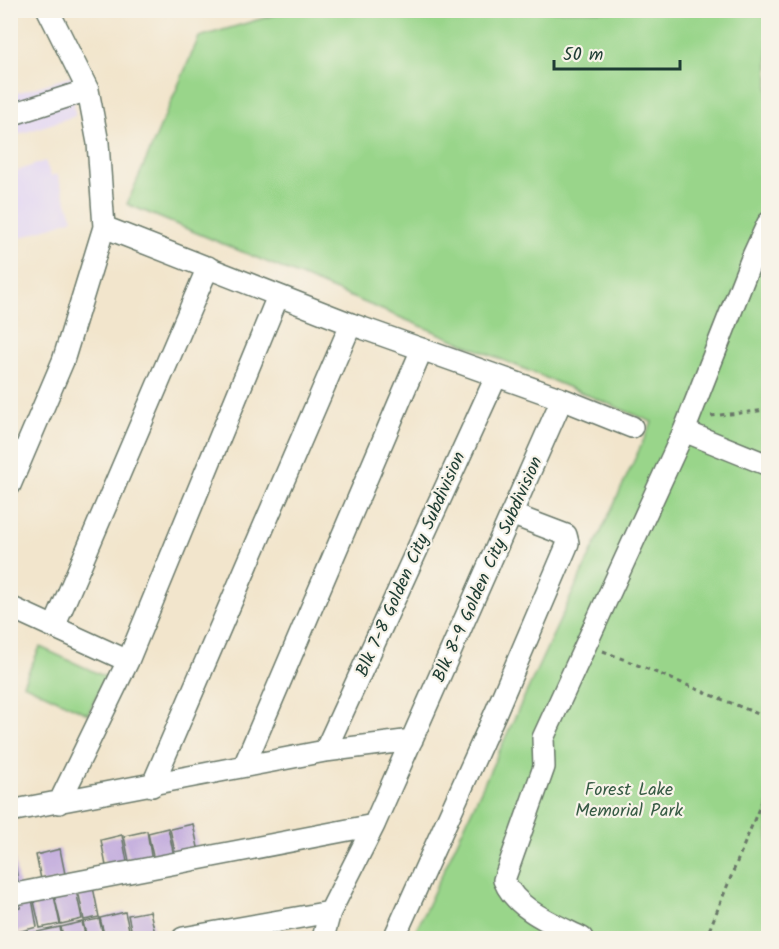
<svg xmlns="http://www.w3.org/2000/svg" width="779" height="949" viewBox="0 0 779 949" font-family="Kalam,sans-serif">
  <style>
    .built { fill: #e1d4f4 }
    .green { fill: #99d58a; stroke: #5c895f; stroke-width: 1.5 }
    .building { fill: #bfa7dd }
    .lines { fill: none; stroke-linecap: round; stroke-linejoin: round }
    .minor-casing { stroke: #697869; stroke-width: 24 }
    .path { stroke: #697869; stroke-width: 3; stroke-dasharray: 4.5 4.5; stroke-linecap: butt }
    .minor { stroke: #fff; stroke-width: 21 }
    .labels { text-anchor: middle; stroke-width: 4.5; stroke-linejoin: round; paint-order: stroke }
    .street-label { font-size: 18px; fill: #1f3d34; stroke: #f7f3e8 }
    .park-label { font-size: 18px; fill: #375b45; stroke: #f7f3e8 }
  </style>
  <rect width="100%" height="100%" fill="#f7f3e8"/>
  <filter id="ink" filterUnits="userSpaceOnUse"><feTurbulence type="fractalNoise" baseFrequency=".0167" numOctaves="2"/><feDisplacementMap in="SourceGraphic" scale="12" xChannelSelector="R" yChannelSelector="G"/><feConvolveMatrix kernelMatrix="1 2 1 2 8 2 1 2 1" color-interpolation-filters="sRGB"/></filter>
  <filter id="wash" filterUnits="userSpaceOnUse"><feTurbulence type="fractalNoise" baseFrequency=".008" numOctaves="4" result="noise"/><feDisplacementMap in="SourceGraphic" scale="24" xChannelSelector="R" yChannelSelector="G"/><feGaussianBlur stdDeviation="1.35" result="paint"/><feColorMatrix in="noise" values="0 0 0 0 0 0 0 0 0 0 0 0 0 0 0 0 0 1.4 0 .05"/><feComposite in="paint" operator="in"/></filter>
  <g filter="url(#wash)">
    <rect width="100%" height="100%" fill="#f2e5cc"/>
    <path class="built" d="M72 76 75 116 11 137V95Z
      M45 161 51 176 57 174 73 219 17 239 14 247 21 250 11 273V173Z"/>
    <path class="green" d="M288 11H768V938H426L416 930 652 422 127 204 199 37Z
      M40 647 106 677 88 714 23 684Z"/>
    <g id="blocks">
      <path class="building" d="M193 824 199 852 176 857 170 829Z
        M168 828 174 856 154 861 148 833Z
        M147 831 152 862 130 866 124 836Z
        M122 835 128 867 107 871 101 840Z
        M60 849 66 879 42 884 36 855Z
        M14 857 19 888 10 890V858Z
        M93 887 99 917 84 920 78 890Z
        M76 890 82 919 61 924 54 895Z
        M54 896 60 924 40 928 34 901Z
        M32 899 37 927 14 933 10 910 20 908 21 901Z
        M150 911 156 938H133L128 915Z
        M125 912 131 938H105L100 918Z
        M99 919 104 938H87L83 922Z
        M82 922 86 938H63L61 927Z
        M60 927 62 938H38L37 932Z
        M36 932 37 938H13V936Z"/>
    </g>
  </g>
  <g filter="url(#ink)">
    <use href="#blocks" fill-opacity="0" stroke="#697869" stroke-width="1.5"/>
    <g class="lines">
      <defs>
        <path id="minor" d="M10 115 88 90
          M104 227 351 324 562 399 632 427
          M684 431 768 465
          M10 485 63 361 104 227 98 143 88 90 48 10
          M10 607 128 661
          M54 627 208 267
          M325 751 496 377
          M244 766 422 349
          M152 786 351 324
          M59 803 128 661 278 296
          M10 811 325 751 412 740
          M10 895 374 825
          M183 938 330 912
          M323 938 330 912 374 825 562 399
          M394 938 495 714 566 548 568 543 566 535 511 514
          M582 938C554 924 516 910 504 880L544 767 543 738 684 431 752 258 768 223"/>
      </defs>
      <use href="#minor" class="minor-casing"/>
      <path class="path" d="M711 416 768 410
        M603 651 768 718
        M706 938 768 786"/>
      <use href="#minor" class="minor"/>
    </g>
  </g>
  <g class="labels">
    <g class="street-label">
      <text transform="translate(410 564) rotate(-66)" y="6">Blk 7-8 Golden City Subdivision</text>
      <text transform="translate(487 569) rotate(-66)" y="6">Blk 8-9 Golden City Subdivision</text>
    </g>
    <g class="park-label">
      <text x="629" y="795">Forest Lake<tspan x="629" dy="21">Memorial Park</tspan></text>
    </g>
  </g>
  <rect width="779" height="949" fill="none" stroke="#f7f3e8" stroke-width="36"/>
  <path d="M554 60v9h126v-9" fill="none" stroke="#1f3d34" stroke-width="3"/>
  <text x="563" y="60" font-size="18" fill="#1f3d34" stroke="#f7f3e8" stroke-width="4.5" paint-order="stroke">50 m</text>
</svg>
